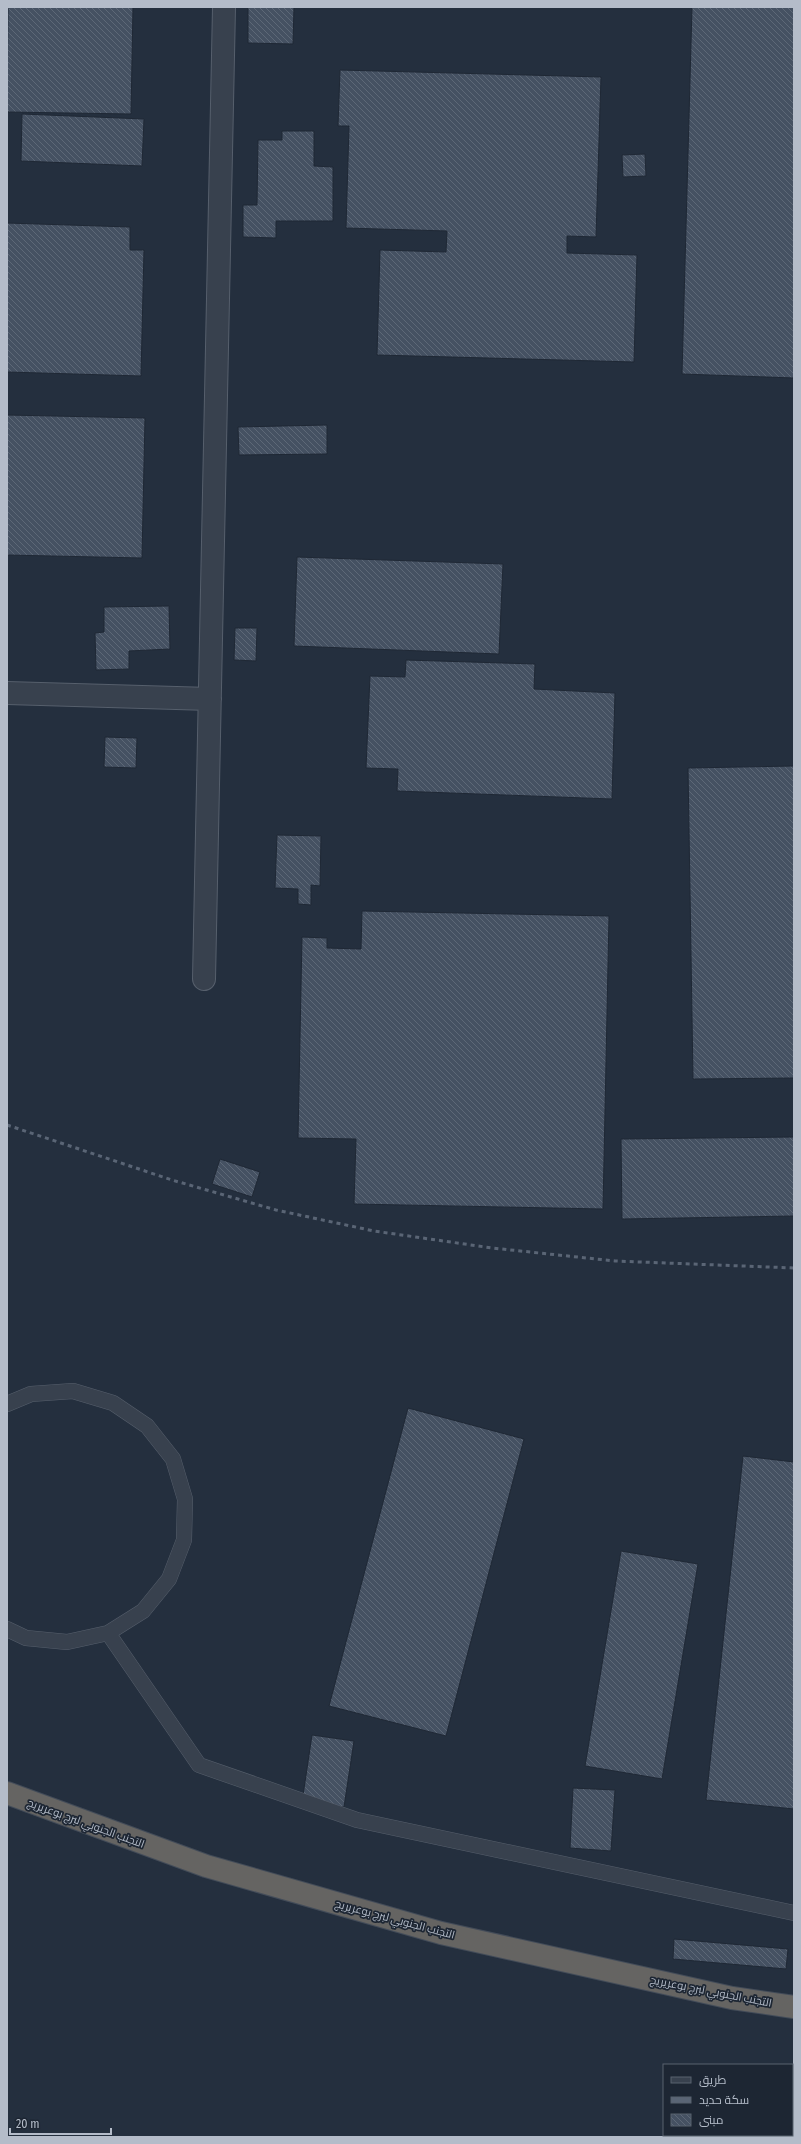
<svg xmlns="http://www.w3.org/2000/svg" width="801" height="2144" viewBox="0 0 801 2144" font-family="'Fira Sans Condensed',Cairo,sans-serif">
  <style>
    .building { fill: url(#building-back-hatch); stroke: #1f2835 }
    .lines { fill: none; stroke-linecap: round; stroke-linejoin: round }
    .service-casing { stroke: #565f6c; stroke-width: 16 }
    .tertiary-casing { stroke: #565f6c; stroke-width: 24 }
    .trunk-casing { stroke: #434c59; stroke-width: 24 }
    .service { stroke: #38414e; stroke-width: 15 }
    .tertiary { stroke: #38414e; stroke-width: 22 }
    .trunk { stroke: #656462; stroke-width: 22 }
    .rail { stroke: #5a6575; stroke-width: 3; stroke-dasharray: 4 4; stroke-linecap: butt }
    .labels { text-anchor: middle; stroke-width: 3.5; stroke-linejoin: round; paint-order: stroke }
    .street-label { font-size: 11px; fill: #b4bcc9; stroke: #1d2633 }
  </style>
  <defs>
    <pattern id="building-back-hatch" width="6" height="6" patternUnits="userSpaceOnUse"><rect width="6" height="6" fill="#455162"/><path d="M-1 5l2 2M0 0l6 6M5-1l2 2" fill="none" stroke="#5d6877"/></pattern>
  </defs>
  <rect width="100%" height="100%" fill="#242f3e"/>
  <path class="building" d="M8 7H133L131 114 7 112Z
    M248 7H294L293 44 248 43Z
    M692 7H794V378L682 374Z
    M340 70 601 77 596 237 567 236V253L637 255 634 362 377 355 380 250 446 252 447 231 346 228 349 126H338Z
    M22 114 144 119 142 166 21 161Z
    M282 131H314V166L333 167V221H276V238L243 237V205H257L258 140H282Z
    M645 154 646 176 623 177 622 155Z
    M7 223 130 227V250H144L141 376 7 372Z
    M7 415 145 418 142 558 7 555Z
    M327 425V454L239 455 238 427Z
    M297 557 503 564 499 654 294 646Z
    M169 606 170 649 129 651V669L96 670 95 633 104 632V607Z
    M235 628H257L256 661 234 660Z
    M406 660 535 664 534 689 615 693 612 799 397 791 398 769 366 768 370 676 405 677Z
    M105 737 137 738 136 768 104 767Z
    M794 766V1078L693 1079 688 768Z
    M277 835 321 836 320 886 311 885V905L298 904V889L275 888Z
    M362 911 609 916 603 1209 354 1204 356 1139 298 1138 302 937 327 938V948L361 949Z
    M794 1137V1216L622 1219 621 1139Z
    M220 1159 260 1172 252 1197 212 1184Z
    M408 1408 524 1439 446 1736 329 1706Z
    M743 1456 794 1462V1809L706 1800Z
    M621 1551 698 1564 662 1779 585 1766Z
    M312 1735 354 1741 344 1807 302 1802Z
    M573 1788 615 1790 611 1851 570 1848Z
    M674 1939 788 1949 786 1969 673 1959Z"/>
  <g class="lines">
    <defs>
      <path id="service" d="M7 1404 31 1394 73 1391 113 1403 147 1426 173 1459 185 1499 184 1540 169 1579 143 1611 108 1633 67 1642 26 1638 7 1629
        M108 1633 199 1765 357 1820 794 1913"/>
      <path id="tertiary" d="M7 693 210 699
        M204 979 224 7"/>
      <path id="trunk" d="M7 1793 206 1866 441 1933 732 1998 794 2007"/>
    </defs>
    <use href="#service" class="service-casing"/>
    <use href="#tertiary" class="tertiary-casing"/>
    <use href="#trunk" class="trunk-casing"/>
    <use href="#service" class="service"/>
    <use href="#tertiary" class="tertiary"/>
    <use href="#trunk" class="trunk"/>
    <path class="rail" d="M7 1125 172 1180 276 1210 374 1231 492 1248 615 1261 794 1268"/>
  </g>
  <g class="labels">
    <g class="street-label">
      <text transform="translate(86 1823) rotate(20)" y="4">التجنب الجنوبي لبرج بوعريريج</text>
      <text transform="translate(395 1919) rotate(15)" y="4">التجنب الجنوبي لبرج بوعريريج</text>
      <text transform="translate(711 1991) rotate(11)" y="4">التجنب الجنوبي لبرج بوعريريج</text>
    </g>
  </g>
  <rect width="801" height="2144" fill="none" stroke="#b4bcc9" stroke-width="16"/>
  <rect x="663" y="2064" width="130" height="72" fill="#1d2633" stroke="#59626f"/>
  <rect x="671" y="2077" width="20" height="6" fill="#38414e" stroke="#59626f"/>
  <text x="699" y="2084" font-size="12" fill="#b4bcc9">طريق</text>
  <rect x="671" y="2097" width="20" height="6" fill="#5a6575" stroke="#59626f"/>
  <text x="699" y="2104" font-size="12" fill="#b4bcc9">سكة حديد</text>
  <rect x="671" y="2114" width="20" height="12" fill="url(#building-back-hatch)" stroke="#59626f"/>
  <text x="699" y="2124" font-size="12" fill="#b4bcc9">مبنى</text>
  <path d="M10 2128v6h101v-6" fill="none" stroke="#b4bcc9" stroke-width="2"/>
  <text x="16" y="2128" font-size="12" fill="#b4bcc9" stroke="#1d2633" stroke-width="3" paint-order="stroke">20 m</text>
</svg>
